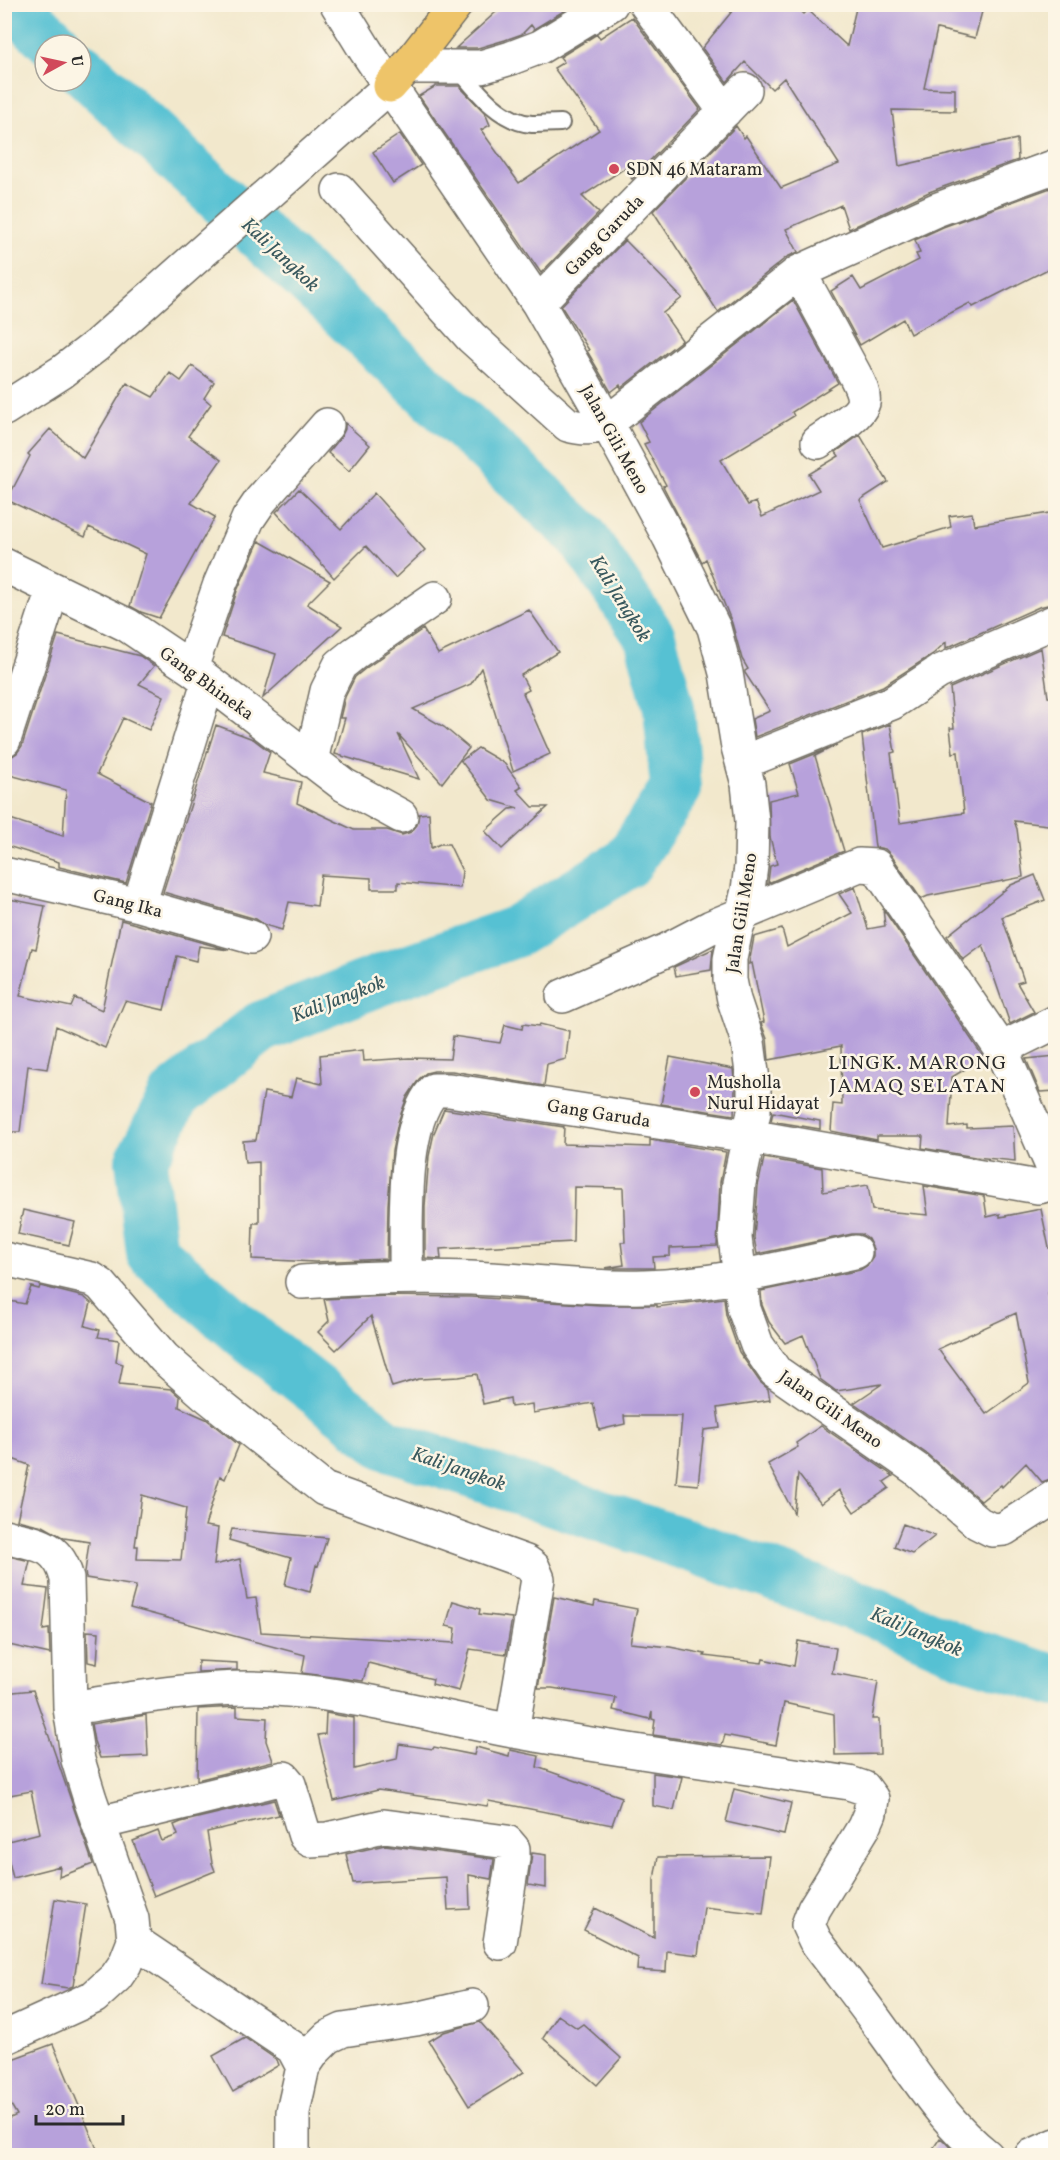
<svg xmlns="http://www.w3.org/2000/svg" width="1060" height="2160" viewBox="0 0 1060 2160" font-family="Vollkorn,serif">
  <style>
    .lines { fill: none; stroke-linecap: round; stroke-linejoin: round }
    .river { stroke: #57c1d3; stroke-width: 52 }
    .building { fill: #b7a1db; fill-rule: evenodd }
    .service-casing { stroke: #716d63; stroke-width: 20 }
    .minor-casing { stroke: #716d63; stroke-width: 36 }
    .tertiary-casing { stroke: #716d63; stroke-width: 36 }
    .primary-casing { stroke: #716d63; stroke-width: 36 }
    .service { stroke: #fff; stroke-width: 16 }
    .minor { stroke: #fff; stroke-width: 33 }
    .tertiary { stroke: #fff; stroke-width: 33 }
    .primary { stroke: #eec469; stroke-width: 33 }
    .poi-dot { fill: #d1495b; stroke: #fcf5e5; stroke-width: 2 }
    .labels { text-anchor: middle; stroke-width: 5; stroke-linejoin: round; paint-order: stroke }
    .poi-label { font-size: 18px; fill: #2b2b2b; stroke: #fcf5e5; text-anchor: start }
    .street-label { font-size: 18px; fill: #2b2b2b; stroke: #fcf5e5 }
    .water-label { font-size: 20px; font-style: italic; fill: #38585d; stroke: #fcf5e5 }
    .neighbourhood-label { font-size: 20px; letter-spacing: 1.5px; fill: #2b2b2b; stroke: #fcf5e5 }
  </style>
  <rect width="100%" height="100%" fill="#fcf5e5"/>
  <filter id="ink" filterUnits="userSpaceOnUse"><feTurbulence type="fractalNoise" baseFrequency=".0167" numOctaves="2"/><feDisplacementMap in="SourceGraphic" scale="12" xChannelSelector="R" yChannelSelector="G"/><feConvolveMatrix kernelMatrix="1 2 1 2 8 2 1 2 1" color-interpolation-filters="sRGB"/></filter>
  <filter id="wash" filterUnits="userSpaceOnUse"><feTurbulence type="fractalNoise" baseFrequency=".008" numOctaves="4" result="noise"/><feDisplacementMap in="SourceGraphic" scale="24" xChannelSelector="R" yChannelSelector="G"/><feGaussianBlur stdDeviation="1.35" result="paint"/><feColorMatrix in="noise" values="0 0 0 0 0 0 0 0 0 0 0 0 0 0 0 0 0 1.4 0 .05"/><feComposite in="paint" operator="in"/></filter>
  <g filter="url(#wash)">
    <rect width="100%" height="100%" fill="#f2e8cc"/>
    <g class="lines">
      <path class="river" d="M13 4 56 45
        M81 68 581 535 650 637 669 708 676 788 627 863 515 932 393 975 261 1027 175 1095 141 1161 152 1253 255 1342 386 1444 696 1548 878 1614 965 1652 1056 1681"/>
    </g>
    <g id="blocks">
      <path class="building" d="M505 4H571L572 6 534 29 531 25 522 34 505 40 478 48H456Z
        M738 4H793L804 14 808 10 847 46 857 4H984L975 38 937 29 924 88 955 89V111L892 110 899 166 1017 139 1018 160 929 192 849 229 841 205 786 229 798 252 787 257 718 312 653 211 736 126 744 138 746 136 781 188 839 164 784 78 772 89 745 62 727 82 702 48Z
        M632 17 700 109 632 179 625 168 582 196 599 213 541 273 419 96 436 86H459L485 113 490 125 481 130 519 183 599 130 554 68 564 62 560 57 597 34 600 38Z
        M400 134 421 165 393 183 373 152Z
        M1056 186V265L973 307 970 303 910 334 903 319 860 345 831 291 853 277 861 290 919 260 916 254 920 253 915 240 943 227Z
        M625 240 682 298 663 313 682 340 621 388 620 385 611 392 587 351 589 350 561 306Z
        M793 300 838 383 792 412 794 416 721 460 748 505 756 502 762 517 819 490 809 474 839 456 836 452 860 435 888 482 860 500 882 548 951 527 949 516 972 513 974 525 1056 512V603L1039 607 946 648V642L933 654 883 686 755 737 752 719 770 711 745 673V671L748 669 742 659 732 623 706 559 702 562 663 486 666 485 644 444 649 442 639 422Z
        M192 366 214 382 204 398 211 404 188 436 221 460 191 503 215 517 159 618 141 612 130 606 146 554 89 527 85 537 7 500 30 456 28 454 50 429 83 458 127 383 153 397 170 373 181 381Z
        M345 423 370 445 349 471 328 453 341 437 345 429Z
        M299 489 341 529 374 493 425 550 395 578 366 546 334 578 276 512Z
        M259 541 330 581 307 604 342 626 263 698 276 654 222 637 237 591Z
        M529 610 558 652 521 675 529 690 523 693 550 754 513 771 481 668 471 684 413 709 444 727 469 748 442 783 398 734 419 779 335 754 345 718H340L345 697 355 677 366 668 423 629 438 654Z
        M58 635 140 656 154 666 139 684 164 696 149 730 123 718 97 774 151 802 126 883 59 867V862L4 845V817L63 836 66 790 6 774 11 757 17 753 22 746Z
        M1041 648 1048 697 1056 698V826L1014 821 1017 829 1023 877 928 896 921 899 891 855 885 849 875 847 862 735 890 724 895 752 891 753 900 823 964 813 958 752 953 753 950 728H954L950 688Z
        M216 725 253 739 270 752 263 773 301 782 297 803 354 830H387L402 835 411 832 417 825 419 814 429 813 431 848 440 844H449L462 871 460 888 398 882V889H371V878L321 875 317 906 289 902 282 930 265 925 256 919 163 892Z
        M837 745 815 756 844 851 768 883 770 866 777 864 770 837 769 800 799 793 790 764Z
        M478 748 504 763 522 787 517 790 533 807H548L502 849 485 831 510 809 518 808 491 800 461 761Z
        M1035 875 1045 900 1002 917 1024 981 1017 983 1034 1012 1010 1024 983 945 963 960 947 936 1011 885Z
        M855 887 868 929 885 926 883 909 984 1058 952 1077 949 1127 967 1125V1128L1013 1126 1015 1161 975 1157 922 1148 923 1136H877V1140L831 1131 833 1104 842 1105 841 1046 769 1060 767 1039 761 1023 764 1022 752 963 749 964 754 937 782 929 787 947 852 913 839 894Z
        M9 899 45 906 36 949 32 948 20 996 71 1007 75 998 102 1010 121 920 229 950 199 946 196 961 177 956 164 1010 125 1001 105 1048 56 1026 47 1069 28 1066 20 1132H4V921Z
        M713 949 711 970 676 976 674 967Z
        M523 1024 539 1026 540 1024 569 1031 566 1059 547 1064 544 1086 452 1071H434L426 1073 419 1079 407 1097 398 1122 392 1151 388 1205 387 1259 315 1262 252 1259 253 1223H259V1162L245 1163 243 1141 256 1140 264 1092 291 1097 296 1078 322 1084 320 1055 363 1050 364 1061 409 1058 450 1059 453 1036 500 1043 505 1025 522 1029Z
        M1056 1056V1091L1040 1092 1026 1059Z
        M670 1057 733 1069 735 1089 734 1115 661 1104Z
        M444 1109 564 1127 563 1144 650 1147V1140L726 1152 720 1182 717 1246 670 1248V1256L653 1257 654 1268H605L624 1265 621 1242H625L623 1188 574 1187 573 1242 440 1249 441 1259 425 1258V1206L429 1156 434 1133Z
        M773 1112 820 1121V1129L771 1121Z
        M764 1158 822 1168 823 1192 868 1185 872 1210 928 1215 924 1186 984 1196 987 1217 1000 1214V1217L1041 1209 1049 1248 1052 1247 1056 1263V1291L1048 1293 1056 1334V1477L1042 1482 1026 1463 1002 1487 1001 1485 981 1501 927 1454 854 1403 882 1384 836 1391 820 1379 803 1335 785 1343 769 1322 762 1305 761 1291 860 1270 868 1265 873 1257V1249L868 1239 861 1234H852L757 1254 754 1238 758 1186ZM1016 1313 1029 1383 986 1414 938 1349Z
        M23 1210 75 1222 69 1245 18 1234Z
        M40 1286 84 1297 91 1303 85 1326 100 1330 98 1337 119 1340 116 1362 123 1364 119 1384 171 1389 180 1397 179 1407 206 1419 239 1445 225 1479 220 1476 205 1526 218 1528 214 1565 240 1559 247 1599 256 1598 261 1632 454 1643 456 1628 446 1626 453 1601 480 1609 479 1614 512 1618 506 1654 470 1649 459 1691 432 1684 433 1679 368 1663 363 1681 302 1673 305 1655 130 1608 136 1586 86 1578 85 1572 89 1542 64 1538 43 1526 17 1520 29 1465 4 1456V1300L25 1304 31 1287 39 1289ZM142 1495 186 1508 181 1560 137 1559 138 1546H135Z
        M387 1296 470 1297 600 1305H657V1307L724 1298 726 1315 739 1352 760 1382 768 1389 770 1400 717 1408 720 1428 704 1430 698 1485 676 1483 682 1416H624L625 1424 599 1430 593 1403 533 1413 532 1404 511 1407 510 1398 483 1404 477 1374 459 1377 419 1379 392 1387 371 1316 336 1350 318 1332 329 1321 324 1299Z
        M821 1426 893 1476 884 1482 889 1488 854 1512 839 1490 821 1504 798 1474 794 1513 768 1464 798 1447 796 1443Z
        M903 1524 935 1536 912 1554 894 1547Z
        M232 1529 327 1538 318 1566 316 1565 310 1592 285 1585 291 1558 229 1540Z
        M4 1555 30 1561 24 1586 48 1589 43 1630 49 1629 50 1654 4 1644Z
        M554 1597 594 1606 595 1601 637 1609 630 1643 670 1647 705 1654 704 1656 762 1663 763 1659 794 1666 798 1641 836 1648 832 1673 878 1681 872 1719H879L880 1754 835 1755 834 1714 784 1703 776 1745 725 1735 722 1745 653 1735 655 1720 652 1719V1712L650 1719 613 1710 616 1698 552 1688H538Z
        M87 1631 99 1632 97 1664 88 1662Z
        M198 1661 237 1663V1670L198 1672Z
        M33 1690 93 1864 59 1877 60 1866 13 1878 4 1842 40 1833 31 1791 4 1796V1693Z
        M237 1707V1716L267 1718 266 1741 273 1761 197 1780 198 1709Z
        M326 1713 354 1718V1769L397 1759 399 1744 433 1749 434 1747 474 1755 476 1747 509 1756 510 1750 539 1756 537 1767 622 1797 612 1825 489 1801 487 1806 378 1790 334 1801 318 1735 325 1734Z
        M146 1715 148 1756 100 1758 94 1741 91 1724Z
        M653 1773 682 1777 674 1810 653 1806Z
        M734 1789 791 1803 784 1835 726 1822Z
        M274 1800 279 1815 207 1832 212 1863 215 1871 154 1896 133 1841 158 1831 162 1841 178 1835 174 1825 181 1822Z
        M385 1845 494 1859 491 1879 469 1875 470 1909 448 1910 446 1877 353 1883 346 1854Z
        M532 1853 546 1855V1888L528 1885Z
        M770 1856 763 1914 704 1907 698 1955 667 1951 666 1972 637 1970 638 1958 584 1930 595 1908 654 1938V1879L658 1857Z
        M55 1899 86 1904 73 1986 68 1988 41 1984Z
        M558 2015 577 2028 583 2024 621 2058 597 2085 543 2038Z
        M480 2022 524 2072 469 2106 429 2041 444 2032Z
        M245 2038 277 2060 279 2065 233 2092 213 2056Z
        M53 2044 100 2156H4V2121L17 2115 4 2093V2062Z
        M940 2138 944 2141 958 2156H928Z"/>
    </g>
  </g>
  <g filter="url(#ink)">
    <use href="#blocks" fill-opacity="0" stroke="#716d63" stroke-width="1.5"/>
    <g class="lines">
      <defs>
        <path id="service" d="M458 68C476 90 500 122 532 124 541 124 551 123 561 123"/>
        <path id="minor" d="M337 4 366 51 538 303 607 423 669 537 714 628 726 673 738 747 748 784 752 821 751 866 748 890 742 915 736 930 730 959V980L734 1000 748 1042 754 1088V1112L739 1183 735 1238 744 1309 757 1345 775 1371 916 1469 978 1523 992 1530 1004 1529 1056 1496
          M646 4 725 111
          M407 67H481L511 58 540 47 611 4
          M339 190 471 337 568 425C583 429 593 429 607 423L799 272 936 210 1056 166
          M799 272 855 375C859 383 865 394 863 403 860 416 829 434 818 442
          M538 303 745 90
          M4 565 127 625 191 668 344 785 401 816
          M191 668 220 584 248 519 261 500 327 425
          M4 740 53 589
          M311 761 327 691 340 665 355 653 435 598
          M744 762 892 703 939 672 1056 621
          M4 874 139 905 251 937
          M139 905 208 682
          M563 996 667 950 711 927 859 865 876 866 1001 1049 1056 1022
          M4 1259 92 1279 101 1285 164 1358 205 1394 324 1489 526 1562 533 1567 538 1579 512 1731
          M406 1277C407 1227 400 1128 434 1090H449L749 1136 1038 1187C1051 1185 1053 1178 1052 1166L1001 1049
          M302 1282C358 1278 414 1276 471 1278 529 1280 586 1289 644 1287 716 1285 786 1267 855 1252
          M4 1536C36 1544 58 1543 67 1579L70 1708 78 1760 90 1799 132 1919 134 1941 125 1964 116 1977 94 1997 4 2038
          M70 1708C130 1699 189 1688 250 1688 340 1689 425 1715 513 1731 625 1751 737 1766 849 1783L864 1788 872 1799 870 1813 864 1827 814 1909 808 1925 815 1940C838 1971 862 2001 884 2032 917 2077 943 2121 987 2156
          M99 1823 284 1778 289 1784 305 1836 310 1840 327 1839 384 1826 507 1842 513 1849V1858L500 1943
          M134 1941 293 2048 303 2067 293 2112V2156
          M303 2067 314 2051 328 2037 343 2030 416 2019 472 2006
          M1031 2156 1056 2145"/>
        <path id="tertiary" d="M4 409 62 372 97 345 390 86"/>
        <path id="primary" d="M390 86 407 67 456 4"/>
      </defs>
      <use href="#service" class="service-casing"/>
      <use href="#minor" class="minor-casing"/>
      <use href="#tertiary" class="tertiary-casing"/>
      <use href="#primary" class="primary-casing"/>
      <use href="#service" class="service"/>
      <use href="#minor" class="minor"/>
      <use href="#tertiary" class="tertiary"/>
      <use href="#primary" class="primary"/>
    </g>
  </g>
  <g class="poi-dot">
    <circle cx="614" cy="169" r="6"/>
    <circle cx="695" cy="1092" r="6"/>
  </g>
  <g class="labels">
    <g class="poi-label">
      <text x="626" y="175">SDN 46 Mataram</text>
      <text x="707" y="1088">Musholla<tspan x="707" dy="21">Nurul Hidayat</tspan></text>
    </g>
    <g class="street-label">
      <text transform="translate(604 235) rotate(-46)" y="6">Gang Garuda</text>
      <text transform="translate(615 439) rotate(61)" y="6">Jalan Gili Meno</text>
      <text transform="translate(207 683) rotate(36)" y="6">Gang Bhineka</text>
      <text transform="translate(128 903) rotate(14)" y="6">Gang Ika</text>
      <text transform="translate(741 913) rotate(-81)" y="6">Jalan Gili Meno</text>
      <text transform="translate(599 1113) rotate(9)" y="6">Gang Garuda</text>
      <text transform="translate(831 1409) rotate(35)" y="6">Jalan Gili Meno</text>
    </g>
    <g class="water-label">
      <text transform="translate(281 254) rotate(43)" y="7">Kali Jangkok</text>
      <text transform="translate(621 598) rotate(58)" y="7">Kali Jangkok</text>
      <text transform="translate(338 998) rotate(-21)" y="7">Kali Jangkok</text>
      <text transform="translate(459 1468) rotate(19)" y="7">Kali Jangkok</text>
      <text transform="translate(917 1631) rotate(23)" y="7">Kali Jangkok</text>
    </g>
    <g class="neighbourhood-label">
      <text x="918" y="1069">LINGK. MARONG<tspan x="918" dy="23">JAMAQ SELATAN</tspan></text>
    </g>
  </g>
  <rect width="1060" height="2160" fill="none" stroke="#fcf5e5" stroke-width="24"/>
  <g transform="translate(63 63) rotate(82)"><circle r="28" fill="#fcf5e5" stroke="#a8a49b" stroke-width="1.5"/>
  <path d="M0-4.5L10 22L0 15L-10 22Z" fill="#d1495b"/>
  <text y="-9" font-size="16" font-weight="bold" text-anchor="middle" fill="#2b2b2b">U</text>
  </g>
  <path d="M36 2115v9h87v-9" fill="none" stroke="#2b2b2b" stroke-width="3"/>
  <text x="45" y="2115" font-size="18" fill="#2b2b2b" stroke="#fcf5e5" stroke-width="4.5" paint-order="stroke">20 m</text>
</svg>
